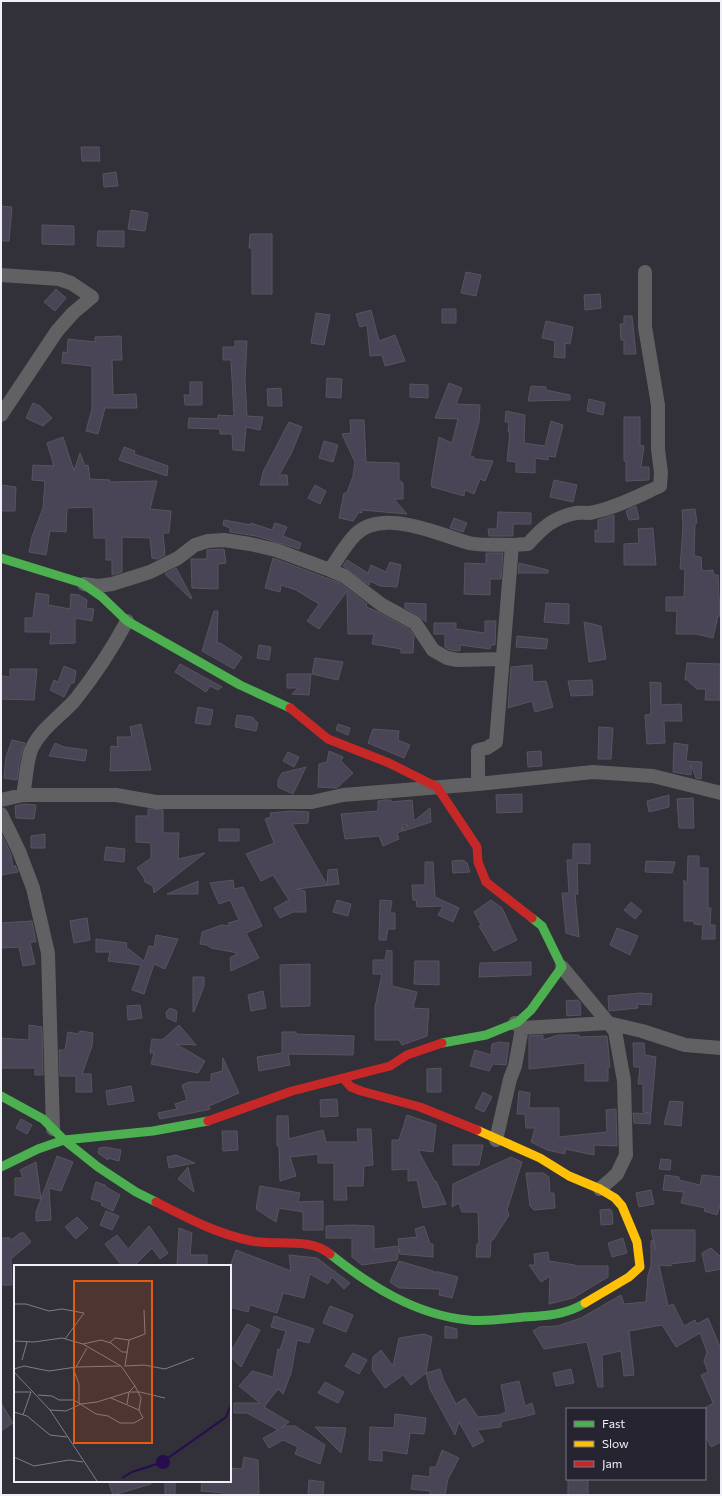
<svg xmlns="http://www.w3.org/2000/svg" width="722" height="1496" viewBox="0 0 722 1496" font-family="Commissioner,sans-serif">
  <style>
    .building { fill: #494456; stroke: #57555c }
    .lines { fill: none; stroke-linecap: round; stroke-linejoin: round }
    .street { stroke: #616063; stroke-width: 14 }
    .fast { stroke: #4caf50; stroke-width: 9 }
    .slow { stroke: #ffc107; stroke-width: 9 }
    .jam { stroke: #c62828; stroke-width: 9 }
    .inset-river { fill: none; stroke: #270d50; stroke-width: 2 }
    .inset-road { fill: none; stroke: #7e7c84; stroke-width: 1 }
    .view { fill: #e8590c; fill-opacity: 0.15; stroke: #e8590c; stroke-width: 2 }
    .inset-edge { fill: none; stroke: #f0eef7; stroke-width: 2 }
  </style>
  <rect width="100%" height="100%" fill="#323038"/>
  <path class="building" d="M81 147H99L100 161H82Z
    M116 172 118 186 104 187 103 174Z
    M1 206 12 207 9 241H1Z
    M131 210 148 213 145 231 128 229Z
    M42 225 74 226V245L42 244Z
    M98 231H124V247L97 246Z
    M250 234H272V294H252V248H249Z
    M466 272 481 275 476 296 461 293Z
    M56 289 66 298 55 311 44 302Z
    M600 294 601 308 585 310 584 295Z
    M442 309H456V323H442Z
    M371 310 379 341 395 335 405 361 385 366 382 355 370 356 367 325 360 327 356 314Z
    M316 313 330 315 324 345 311 343Z
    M624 316H632L636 354H624V340H621L620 324H624Z
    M546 321 573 327 570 344 565 343V358L554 357 555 341 542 338Z
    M121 336 122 360H112L113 395 136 394 137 408H105L98 434 86 431 92 409V366L62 363 63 352 67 353 68 339 95 342V337Z
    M235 341H247L245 379 247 416 263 417 260 430 246 427 244 451 233 450 232 434H220V429L188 428 189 418 218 419V415L234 416 231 360H223V347H235Z
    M327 378 342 379 341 398 326 397Z
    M190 382H202V405H185L184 395H190Z
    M449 383 462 388 456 404 480 405 479 422 470 456 474 457V459L493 461 485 481 480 479 474 494 465 490 464 496 432 487 431 484 439 437 452 443 458 419 435 418Z
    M410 384 428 385V398L410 397Z
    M531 386 546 387V390L570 395V400L528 401Z
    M281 388 282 406H268L267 389Z
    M589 399 605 403 603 415 587 411Z
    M33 403 40 406 52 418 43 426 26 418Z
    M506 411 525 415 524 443 545 446 551 421 563 425 555 457 548 456V460L535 458V473L516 472V462L507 461 510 432H508L509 422H505Z
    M624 417H640V445L644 446 641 467H649V480L626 481V461H624Z
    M350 420H364L366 462 399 463V480L403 483V499H394L407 514 362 510V513L359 512 353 521 339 518 344 493H347L353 476 355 462 342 434 351 433Z
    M289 422 302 427 291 454 279 475H287L288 485H260L263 472Z
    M63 437 74 471 80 453 85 466 88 465 90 479 110 480V482L157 481 150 509 171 511 169 533H163L165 555 157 559 152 558 150 538 122 537V572L112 575V560H106V538H94L93 507 67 508 66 532 50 531 46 555 29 552 32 537 43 508 45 481 32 480 33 465 54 466 47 443Z
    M324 441 338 445 333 462 319 458Z
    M124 447 135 451 134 454 168 466 167 476 119 460Z
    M554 480 577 485 573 502 550 497Z
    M1 485 16 487 15 511H1Z
    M315 485 326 491 320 504 308 498Z
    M636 506 639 519 629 520 626 511Z
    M695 509 697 523H695L694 556 701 557 702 571 713 570 714 575H718L720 616H718L713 638 696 634H676L677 611H666V597H684L685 569H680L683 527 682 510Z
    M498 512 531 513V524H513V536H489L488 529H497Z
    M614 515V542H595V530L598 531V520Z
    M454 518 467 523 463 532 450 528Z
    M224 520 251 525V523L272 530 275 523 287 527 283 536 301 543 299 549 256 536 230 532V528L223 525Z
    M653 528 656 565H624V544L639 543 638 529Z
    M224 549 226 563 218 564V589L192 588 191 559H207V550Z
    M486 553H503L501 579H490V595L464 594 465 563 486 564Z
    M273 558 340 583 367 604 366 607 374 610 409 629 414 636 413 653H401V649L372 644 374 634H348L347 591 319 629 307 621 319 604 296 590 281 585 280 592 265 588Z
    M347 560 368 573 371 565 386 572 390 562 401 565 397 587 380 586 370 581 369 585 343 566Z
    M519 563 548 570V573H518Z
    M176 568 192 598 191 599 165 574Z
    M36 593 49 595 48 605 70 609 71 594 79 595 87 600 86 608 94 609 92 621 75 618V643L50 644 51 632H25V618H33Z
    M405 603 426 604V622L419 616 405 608Z
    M546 603 569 604V624L544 622Z
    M214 611H218L217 643H220L242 657 234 669 202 651Z
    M485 621H496L495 645H491L490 649 460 645V651L450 650 445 647V634H434V623H456V629L485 633Z
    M584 622 601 626 606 659 589 662Z
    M517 636 548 639 546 649 516 647Z
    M259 645 271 647 269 660 257 658Z
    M315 658 343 662 338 680 312 674Z
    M687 663 720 664V700H705L706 689H697L689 682V680H685Z
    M180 664 222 687 218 690 210 686 206 692 175 672Z
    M532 665 533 682 546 681 553 707 535 712 532 701 508 708 511 667Z
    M64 666 76 671 74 683H71L64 697 50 690 54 680 58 682Z
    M10 669H37L34 700 1 699V676L10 677Z
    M287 674H311L309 695 292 694 298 688H287Z
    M592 680 593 695 571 696 568 681Z
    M650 682 661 683V705L681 704 682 721H664L665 743 647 744 645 715 651 714Z
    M198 707 213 710 210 725 195 723Z
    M237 715 252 717 258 723 256 731 235 727Z
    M141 724 151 770 110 771 111 746 118 747 117 737H132L130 727Z
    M338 724 350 728 348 735 336 730Z
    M599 727 613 728 611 759H598Z
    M373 729 399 731 398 740 410 745 404 758 368 743Z
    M12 740 25 743 20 759 17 780 4 778 6 757Z
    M55 743 64 747 87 750 85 761 49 756Z
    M674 743 688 745 686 761 702 762 701 779 696 778 691 765V775L673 772Z
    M329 751 343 757 341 761 353 773 337 788 318 787 319 764 327 762Z
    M541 751 542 766 528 767 527 752Z
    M288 752 299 757 294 767 283 761Z
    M306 767 293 794 278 787V780L282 773Z
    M522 794V812L497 813 496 795Z
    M669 795V807L649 812 647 801Z
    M693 798 694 828H679L677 799Z
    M384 800H391V802L412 800 414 821 430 808 431 822 403 831 402 829 408 825H403L402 831 397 833 399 839 383 846 379 836 345 839 341 814 378 811V801Z
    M24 804 36 805 34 819 16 818 15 806Z
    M148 809 163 810V833H179L178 859 205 853 154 893 153 886 145 882 144 878 137 868 151 858V843L136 842V816H148Z
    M291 811 309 812 308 823 292 824 327 885 328 870 337 869 339 884 297 889 305 891 306 912H293L280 918 274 908 289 900 273 875 261 881 246 854 274 843 265 819 271 817 270 813Z
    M219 829H239V841H219Z
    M1 833 11 854 13 868 15 865 18 872 1 875Z
    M45 834V848H31V836Z
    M573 844H590V864L577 863 578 894H575L579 937 566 933 562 893H569L567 860H573Z
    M106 847 125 849 124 862 104 860Z
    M688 856H699V868H708V908H711L710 925H715V939H702L703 925 694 924V921H684V880L687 885Z
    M463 860 467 863 470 872 453 873 452 861Z
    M646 861 675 862 672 873 645 872Z
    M425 862H433L435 897 459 908 453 922 438 915 443 906 417 907 416 900H413L412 885H425Z
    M233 880 234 889 243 887 262 926 246 933 259 958 231 971 230 958 238 953 211 948 207 945 200 944 202 932 222 925 230 926 228 923 239 920 230 900 219 904 210 883Z
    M198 881V894H167Z
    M337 900 351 904 348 916 333 912Z
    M380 900 392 901 390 913H395V929H388L386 940H379Z
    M491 900 502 908 517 940 494 951 479 926 481 925 474 912Z
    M631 902 642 911 635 919 624 910Z
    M87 918 90 940 74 943 70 921Z
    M32 921 36 942H30L35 964 23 966 19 947 1 948V923Z
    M617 928 638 936 630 955 610 945Z
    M156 935 178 939 165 969 154 964 144 994 132 990 141 965 108 961 110 952H96V939L127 943 126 947 144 961 149 946 154 947Z
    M387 950 392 951V986L417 992 413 1008 429 1009 427 1036 402 1045 399 1040H375V1007L382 974H373V960H385Z
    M415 961H439V985L414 984Z
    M531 962V975L479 977 480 963Z
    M310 964V1006L281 1007 280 965Z
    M193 977H204V986L194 1012H193Z
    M263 991 266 1008 251 1011 248 995Z
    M640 993 652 994 651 1005 637 1004 638 1008 609 1011 608 996Z
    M578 1000 580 1002 581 1015 567 1016 566 1001Z
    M140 1005 142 1018 128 1020 127 1006Z
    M170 1008 177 1011 176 1022 167 1018 166 1012Z
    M29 1025 42 1027 43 1075H35V1068H1V1038L29 1040Z
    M179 1025 196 1045 176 1044 205 1061 198 1073 151 1064 154 1053H150L152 1039 162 1040Z
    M80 1031 93 1033 92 1046 82 1074H91L92 1092H76V1076H60L59 1050H65L68 1032 79 1034Z
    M282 1032H296V1034L354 1036 353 1055 288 1054 290 1065 259 1071 257 1057 282 1053Z
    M543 1035V1040L558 1035H579V1037L607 1036 610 1067H608V1081H585V1063L529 1069V1036Z
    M499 1042 509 1043 506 1065 493 1064 489 1071 470 1066 475 1050 491 1055 492 1044Z
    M633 1043H644L645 1055 656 1057 651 1113 643 1112V1084H638L640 1067H634Z
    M223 1058 239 1093 209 1106 210 1109 207 1110 160 1119 158 1113 177 1109 175 1104 187 1100 182 1085 189 1082H211V1074L222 1071Z
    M441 1068V1092H427V1069Z
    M131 1086 134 1101 108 1105 106 1091Z
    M519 1091 530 1093 529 1108H559V1137L607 1132 606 1110 616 1109 617 1146 594 1145V1155L565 1149V1154L547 1150 531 1142 535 1128H526L525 1114H517Z
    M483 1092 492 1097 484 1112 475 1108Z
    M337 1099 338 1116 321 1117 320 1100Z
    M670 1101 683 1102 681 1126 664 1124Z
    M633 1113 651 1114 650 1124 634 1123Z
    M407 1115 436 1125 433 1152 418 1150 435 1182 436 1181 446 1204 423 1208 417 1180 408 1181V1169L392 1170V1140H399Z
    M277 1116H288L289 1139 323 1130 326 1142H358L357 1129H371L373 1165 364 1166 363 1186H346L347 1200H334V1163H318V1154L290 1157 296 1176 280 1181 279 1146H277Z
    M21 1119 32 1125 27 1134 16 1128Z
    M222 1131H237L238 1150 223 1151Z
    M453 1145H483L479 1165H453Z
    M105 1147 121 1150 119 1161 108 1158V1160L98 1153 99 1148Z
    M176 1155 195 1163 169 1168 167 1157Z
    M57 1156 73 1162 61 1191 49 1188 51 1220 36 1221V1212L41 1199 15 1195V1178H23L20 1170 36 1162 41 1199Z
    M511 1157 522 1162 507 1210 509 1215 493 1240H491L490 1257H476L477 1244H479L478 1212H462L459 1203 452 1207 453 1184Z
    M661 1159 671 1160 670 1170 659 1169Z
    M188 1167 194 1192 178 1179Z
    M526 1173H543L549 1177 550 1193H554L555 1208 534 1210 530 1206Z
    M665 1175 679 1177V1180L700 1185 702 1175 721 1177V1203L717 1215 704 1211 705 1208 681 1203 684 1192 663 1190Z
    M96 1182 105 1185 106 1187 120 1195 113 1211 101 1205 102 1202 91 1199Z
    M260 1186 300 1193 298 1202 323 1201V1230H303V1212L279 1208 276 1222 256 1209Z
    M651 1190 654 1204 639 1207 636 1193Z
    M610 1209 612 1211 613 1224 601 1225 600 1210Z
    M106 1211 119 1216 112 1230 100 1225Z
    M77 1217 88 1228 76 1239 65 1227Z
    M353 1225 374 1226V1249L399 1246 398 1239 417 1237 415 1229 424 1226 430 1244H433V1257L400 1254 399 1248 397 1260 362 1265 352 1257V1238H326V1226Z
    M149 1226 168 1253 160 1259 152 1248 134 1266H122L105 1244 117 1235 128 1249Z
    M179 1228 192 1233 190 1255H207V1266H177Z
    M651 1230H695V1261L671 1264V1266L659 1265 668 1306 673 1304 684 1326 695 1320 697 1324 708 1318 721 1349V1442L711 1447 705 1435V1408L713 1403 701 1375 708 1372 704 1361 707 1352 700 1333 676 1347 662 1325 629 1331 634 1375 624 1376 621 1351 602 1355 603 1387H598L587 1342 544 1349 533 1331 539 1327 558 1326 581 1318 621 1295 624 1304 646 1302 648 1275 651 1266V1241L653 1240 656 1250Z
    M20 1233H24L31 1242 11 1259 12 1285H1V1238H10V1241Z
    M623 1238 627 1253 612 1257 608 1243Z
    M711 1248 721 1257V1269L706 1272 702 1253Z
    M236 1250 291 1271 289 1255 317 1258 350 1283 344 1289 332 1277 328 1284 310 1274 304 1298 283 1293 277 1313 250 1305 248 1312 230 1307V1266Z
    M548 1252 549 1261 575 1265V1266H608V1277L573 1298 549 1304 550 1276 541 1282 529 1265H535L534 1254Z
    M399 1261 433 1271V1272H439L458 1277 452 1298 439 1295 440 1289 399 1288 390 1282Z
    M330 1306 353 1315 346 1332 323 1323Z
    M274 1316 314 1329 309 1343 297 1340 291 1373 283 1394 278 1389 264 1407 289 1422 281 1428 285 1426H295L325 1445 320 1464 295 1454 298 1447 283 1440 269 1448 263 1438 278 1430 247 1413H234V1403H260L239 1386 252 1371 273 1377 278 1349 280 1350 286 1331 271 1327Z
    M247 1324 260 1330 241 1367 230 1356V1353Z
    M445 1326 457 1329V1338H445Z
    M424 1334 432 1337 426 1373 440 1369 443 1379 456 1404 465 1398 478 1417 499 1415 506 1412 501 1385 519 1381 525 1406 532 1403 535 1414 501 1422V1427L477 1430 484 1441 473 1447 459 1422 455 1435 430 1389 426 1373 411 1385 403 1375 385 1388 372 1370 373 1357 381 1350 393 1366 399 1338Z
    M353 1353 367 1360 359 1374 345 1366Z
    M571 1369 574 1383 556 1386 553 1373Z
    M325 1382 344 1392 338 1403 318 1393Z
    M1 1403 13 1423 1 1431Z
    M395 1414 426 1418 424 1434 410 1433 407 1454 382 1450V1461L369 1460 370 1427 394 1428Z
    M315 1427 346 1428 341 1453Z
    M442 1450 459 1458 448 1479 445 1495H430V1491L411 1489 413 1475 430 1477V1467H436Z
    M244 1457 258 1460 259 1494 224 1495V1493L201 1491 202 1481H230L231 1468 242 1469Z
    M568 1479H588V1495H568Z
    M309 1480 324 1482 323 1495H308Z
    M116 1481H151V1484L113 1495 109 1483Z
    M165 1481H175V1495H165Z"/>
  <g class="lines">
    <path class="street" d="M645 272V327L658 405V449L661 473 660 486C638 496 617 507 594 512 588 514 582 512 576 513 554 517 542 528 528 544L512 545 496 742 487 748 478 750V784L593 772 653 776 721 793
      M1 275 59 279 71 283 92 297 73 313 57 331 1 415
      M330 570C338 558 346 544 355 535 382 507 440 535 469 543 482 546 498 544 512 545
      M84 584 98 586 112 584 150 572 178 558 195 545 208 541 224 540 250 544 276 550 330 570 344 576 382 605 415 623 433 650 447 658 458 660 503 659
      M23 795C26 781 26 764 31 750 40 729 60 717 75 700 95 675 112 649 127 621
      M1 800 23 795H116L156 802H312L343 795 478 784
      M1 814 19 851 33 888 48 953 53 1129
      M562 967 615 1031 624 1081 626 1155 617 1174 600 1189
      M522 1028 608 1023 642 1031 685 1045 721 1048
      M496 1140 510 1079 515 1066 522 1028 515 1023"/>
    <path class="fast" d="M1 558 82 583 102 597 127 621 240 685 290 708
      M442 1043 486 1035 518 1022 531 1010 562 967 542 926 532 918
      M1 1096 43 1119 64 1140 98 1167 136 1192 156 1202
      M1 1167 38 1149 64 1140 153 1131 208 1121
      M330 1254C370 1286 416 1315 468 1320 487 1322 505 1319 524 1317 545 1316 566 1315 585 1303"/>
    <path class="slow" d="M477 1130 540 1158 569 1176 600 1189 615 1198 622 1206 637 1242 640 1267 629 1277 585 1303"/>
    <path class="jam" d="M290 708 328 739 389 763 437 787 477 847 478 862 486 882 532 918
      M343 1078 351 1087 361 1091 420 1107 477 1130
      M208 1121 292 1091 390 1066 407 1055 442 1043
      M156 1202C187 1218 217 1234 252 1241 277 1246 309 1237 330 1254"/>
  </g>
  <g transform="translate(14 1265)">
    <rect width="217" height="217" fill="#323038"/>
    <path d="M142 197a7 7 0 1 1 14 0a7 7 0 1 1-14 0Z" fill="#270d50"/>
    <path class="inset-river" d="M154 193 212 152 217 140M108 213 118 207 143 199"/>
    <path class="inset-road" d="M0 39H12L35 46 48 44 70 48 51 74M130 45 131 69 115 75 111 101 130 100 151 104 180 93M0 76 20 77 48 73 69 79 107 101 121 121 115 127 83 137 67 139 52 146 36 145M95 78 101 73 115 75M69 79 87 75 97 78 108 87H114M8 95 13 77M62 102 73 83M59 103 65 119V138M0 104 10 101 35 106 62 102 106 101M0 107 36 145 83 216M121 121 127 133 125 145M0 127H17M116 127H126L151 133M24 130 38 131 45 135H60L82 149 94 151 106 158H120L129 153 125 145 97 133M113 139 115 127M0 147 13 151 36 170 53 172M9 150 17 127M0 192 20 201 55 195 69 197"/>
    <path class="view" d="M60 16H138V178H60Z"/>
    <rect width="217" height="217" class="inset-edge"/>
  </g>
  <rect width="722" height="1496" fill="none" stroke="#f0eef7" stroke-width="4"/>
  <rect x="566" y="1408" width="140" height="72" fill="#262430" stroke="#777580"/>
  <rect x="574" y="1421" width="20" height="6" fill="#4caf50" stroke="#777580"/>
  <text x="602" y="1428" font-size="12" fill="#f0eef7">Fast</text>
  <rect x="574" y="1441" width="20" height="6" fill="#ffc107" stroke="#777580"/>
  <text x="602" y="1448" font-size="12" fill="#f0eef7">Slow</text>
  <rect x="574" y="1461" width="20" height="6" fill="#c62828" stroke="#777580"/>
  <text x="602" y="1468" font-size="12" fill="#f0eef7">Jam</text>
</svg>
